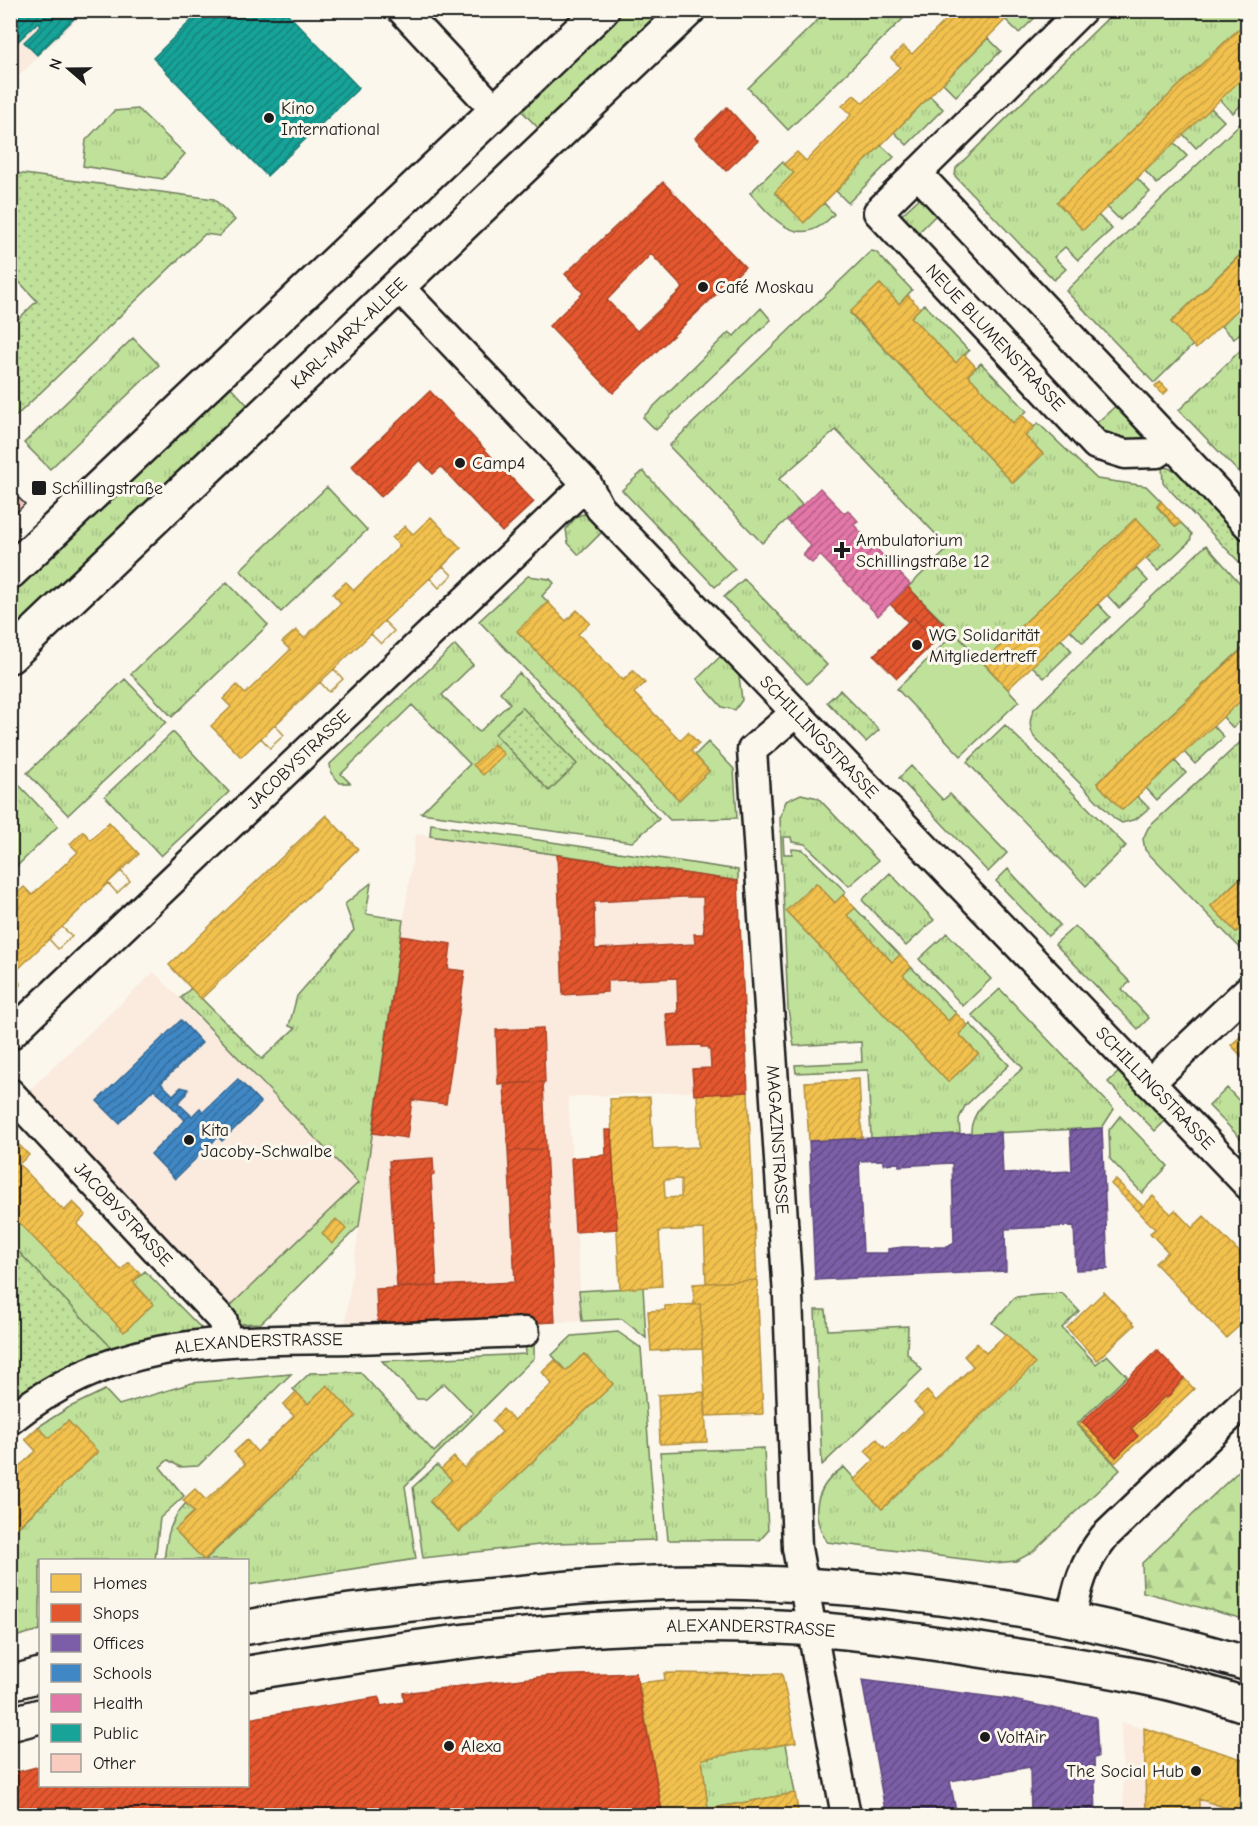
<svg xmlns="http://www.w3.org/2000/svg" width="1258" height="1826" viewBox="0 0 1258 1826" font-family="'Comic Neue',sans-serif">
  <style>
    .built { fill: #fbeade }
    .grass { fill: url(#grass-tufts); stroke: #6e7e5b; stroke-width: 1.5 }
    .forest { fill: url(#forest-firs); stroke: #6e7e5b; stroke-width: 1.5 }
    .park { fill: url(#park-dots); stroke: #6e7e5b; stroke-width: 1.5 }
    .garden { fill: #c0e19a; stroke: #6e7e5b; stroke-width: 1.5 }
    .homes { fill: url(#homes-hatch); stroke: #b2903f; stroke-width: 1.5; fill-rule: evenodd }
    .shops { fill: url(#shops-hatch); stroke: #a84529; stroke-width: 1.5; fill-rule: evenodd }
    .offices { fill: url(#offices-hatch); stroke: #5e4a7d; stroke-width: 1.5; fill-rule: evenodd }
    .schools { fill: url(#schools-hatch); stroke: #346892; stroke-width: 1.5 }
    .health { fill: url(#health-hatch); stroke: #a75c7e; stroke-width: 1.5 }
    .public { fill: url(#public-hatch); stroke: #187a73; stroke-width: 1.5 }
    .building { fill: url(#building-hatch); stroke: #1c1c1c; stroke-width: 1.5 }
    .lines { fill: none; stroke-linecap: round; stroke-linejoin: round }
    .minor-casing { stroke: #1c1c1c; stroke-width: 33 }
    .major-casing { stroke: #1c1c1c; stroke-width: 38 }
    .minor { stroke: #fbf7ec; stroke-width: 28 }
    .major { stroke: #fbf7ec; stroke-width: 33 }
    .poi-dot { fill: #1c1c1c; stroke: #fbf7ec; stroke-width: 2 }
    .labels { text-anchor: middle; stroke-width: 6; stroke-linejoin: round; paint-order: stroke }
    .poi-label { font-size: 18px; fill: #1c1c1c; stroke: #fbf7ec; text-anchor: start }
    .street-label { font-size: 18px; fill: #1c1c1c; stroke: #fbf7ec }
  </style>
  <defs>
    <pattern id="grass-tufts" width="24" height="20" patternUnits="userSpaceOnUse" patternTransform="scale(1.5)"><rect width="24" height="20" fill="#c0e19a"/><path d="M3 7l-1-3M5 7V3M7 7l1-3M15 17l-1-3M17 17v-4M19 17l1-3" fill="none" stroke="#a4c084"/></pattern>
    <pattern id="forest-firs" width="22" height="20" patternUnits="userSpaceOnUse" patternTransform="scale(1.5)"><rect width="22" height="20" fill="#c0e19a"/><path d="M5 1l3.5 6h-7zM16 11l3.5 6h-7z" fill="#a4c084"/></pattern>
    <pattern id="park-dots" width="8" height="8" patternUnits="userSpaceOnUse" patternTransform="scale(1.5)"><rect width="8" height="8" fill="#c0e19a"/><path d="M2 2h.1M6 6h.1" fill="none" stroke="#a4c084" stroke-width="1.8" stroke-linecap="round"/></pattern>
    <pattern id="homes-hatch" width="6" height="6" patternUnits="userSpaceOnUse" patternTransform="scale(1.5)"><rect width="6" height="6" fill="#f2c14e"/><path d="M-1 1l2-2M0 6l6-6M5 7l2-2" fill="none" stroke="#cfa544"/></pattern>
    <pattern id="shops-hatch" width="6" height="6" patternUnits="userSpaceOnUse" patternTransform="scale(1.5)"><rect width="6" height="6" fill="#e4572e"/><path d="M-1 1l2-2M0 6l6-6M5 7l2-2" fill="none" stroke="#b84726"/></pattern>
    <pattern id="offices-hatch" width="6" height="6" patternUnits="userSpaceOnUse" patternTransform="scale(1.5)"><rect width="6" height="6" fill="#7b5ea7"/><path d="M-1 1l2-2M0 6l6-6M5 7l2-2" fill="none" stroke="#644d87"/></pattern>
    <pattern id="schools-hatch" width="6" height="6" patternUnits="userSpaceOnUse" patternTransform="scale(1.5)"><rect width="6" height="6" fill="#3f88c5"/><path d="M-1 1l2-2M0 6l6-6M5 7l2-2" fill="none" stroke="#346e9f"/></pattern>
    <pattern id="health-hatch" width="6" height="6" patternUnits="userSpaceOnUse" patternTransform="scale(1.5)"><rect width="6" height="6" fill="#e377a8"/><path d="M-1 1l2-2M0 6l6-6M5 7l2-2" fill="none" stroke="#b76188"/></pattern>
    <pattern id="public-hatch" width="6" height="6" patternUnits="userSpaceOnUse" patternTransform="scale(1.5)"><rect width="6" height="6" fill="#17a398"/><path d="M-1 1l2-2M0 6l6-6M5 7l2-2" fill="none" stroke="#14847b"/></pattern>
    <pattern id="building-hatch" width="6" height="6" patternUnits="userSpaceOnUse" patternTransform="scale(1.5)"><rect width="6" height="6" fill="#facbbf"/><path d="M-1 1l2-2M0 6l6-6M5 7l2-2" fill="none" stroke="#d6aea4"/></pattern>
  </defs>
  <rect width="100%" height="100%" fill="#fbf7ec"/>
  <filter id="ink" filterUnits="userSpaceOnUse"><feTurbulence type="fractalNoise" baseFrequency=".0167" numOctaves="2"/><feDisplacementMap in="SourceGraphic" scale="12" xChannelSelector="R" yChannelSelector="G"/><feConvolveMatrix kernelMatrix="1 2 1 2 8 2 1 2 1" color-interpolation-filters="sRGB"/></filter>
  <g filter="url(#ink)">
    <path class="built" d="M11 11H86L11 83Z
      M416 834 738 881 748 1089 568 1097 582 1321 344 1331Z
      M154 972 358 1183 223 1313 22 1097Z
      M1121 1722 1247 1761V1815H1124Z"/>
    <path class="grass" d="M621 11H667L541 131 519 108Z
      M827 11H911L788 130 748 88Z
      M1015 11V10L1042 11 1019 33 1006 20Z
      M1115 11H1247V25L1245 23 1057 202 1083 230 1098 215 1112 229 1078 260 1065 247 1054 257 1066 269 1054 280 955 176 956 168Z
      M988 38 1001 51 956 96 943 83Z
      M1247 73V99L1233 113 1219 99Z
      M930 96 943 109 907 145 894 132Z
      M1211 108 1224 121 1196 148 1183 134Z
      M138 109 185 154 163 179 83 166 86 140 114 111Z
      M1247 117V248L1171 322 1193 345 1154 383 1066 291Z
      M1174 143 1187 156 1157 184 1145 171Z
      M881 145 894 157 848 203 836 191Z
      M782 162 794 173 775 193 804 222 824 203 834 214C800 252 775 221 750 193Z
      M1137 178 1150 192 1120 220 1107 207Z
      M924 194 940 211 913 238 896 220Z
      M871 251 876 252 912 290 899 304 880 284 850 313 1013 483 1043 454 1025 436 1038 423 1097 479 1146 486 1161 501 1157 507 1176 527 1181 523 1192 534 1190 541 1158 571 1146 559 1161 544 1136 518 983 662 908 587 949 548 836 430 779 479 802 505 762 543 669 446Z
      M1247 300V326L1234 339 1221 326Z
      M924 304 969 351 956 363 911 317Z
      M761 308 771 320 656 430 643 417 729 332 734 336Z
      M133 338 159 365 50 469 24 443Z
      M1247 344V481L1179 410Z
      M981 363 1027 411 1013 423 968 375Z
      M229 385 251 409 11 636V591Z
      M1121 401 1150 440 1119 443 1091 428Z
      M643 471 735 569 715 587 622 490Z
      M327 487 367 530 281 612 240 570Z
      M584 514 590 515 606 528 579 555 568 543 566 529 577 516Z
      M1206 545 1247 591V644L1097 783 1122 810 1137 796 1149 808 1136 819 1122 823 1115 819 1034 737C1029 726 1029 720 1034 709Z
      M1136 568 1148 581 1119 608 1107 595Z
      M528 576 550 579 554 583 542 596 548 602 518 632 679 800 709 771 695 755 708 742 734 769 737 818 670 820 479 621Z
      M744 579 827 665 807 684 724 597Z
      M227 582 268 625 172 717 131 674Z
      M1098 604 1110 617 1083 643 1070 630Z
      M1061 639 1072 651 1044 678 1032 666Z
      M455 645 473 665 442 695 479 732 510 703 500 692 519 673 659 819 632 842 421 813 470 764 412 705 341 774 350 783H340L331 773 330 764Z
      M724 653 738 668 742 700 735 710 722 707 697 679Z
      M125 679 166 722 68 815 27 773Z
      M840 690 879 730 866 742 827 702Z
      M1247 694V714L1233 728 1223 717Z
      M1005 725 1126 846 1086 886 967 762Z
      M1213 725 1224 737 1195 764 1184 752Z
      M173 732 229 792 161 856 105 796Z
      M1247 736V871L1211 906 1236 932 1247 921V949L1244 952 1145 850 1143 839 1148 828Z
      M1175 761 1186 773 1157 800 1146 788Z
      M911 766 943 800 950 794 1007 853 988 872 899 778Z
      M16 782 58 826 11 872V787Z
      M801 794 818 798 878 861 849 886 805 844 792 842 791 837H783L784 854H792V849L803 850 846 892 835 903 816 883 786 911 948 1082 978 1054 959 1034 970 1024 1009 1065 965 1106 959 1119 960 1134 871 1138 868 1070 796 1073 795 1065 862 1062 861 1042 794 1046 788 1009 780 818 786 801Z
      M431 824 738 870V881L430 836Z
      M1008 869 1060 925 1048 936 996 881Z
      M890 873 934 920 906 946 862 900Z
      M371 883 366 914 403 920 359 1226 261 1323 237 1324 223 1313 358 1183 181 998 191 988 262 1059 295 1028 289 1026 297 996 354 930 345 904Z
      M855 908 900 955 892 962 847 915Z
      M1075 926 1130 982 1122 989 1149 1018 1138 1029 1055 944Z
      M947 933 991 979 963 1006 919 959Z
      M911 967 956 1013 948 1021 903 975Z
      M1000 989 1114 1109 1102 1128 971 1134C969 1107 1004 1086 1023 1068L972 1015Z
      M1122 1069 1169 1117 1155 1131 1108 1082Z
      M1227 1088 1247 1109V1145L1209 1106Z
      M1120 1116 1168 1166 1142 1193 1110 1159 1109 1130Z
      M10 1213 125 1331 153 1304 133 1282 145 1271 202 1329 127 1344 11 1406Z
      M643 1287 646 1338 622 1319 582 1321 579 1291Z
      M1062 1293 1079 1311 1062 1328 1096 1364 1107 1355 1127 1376 1077 1424 1120 1470 1033 1552 1016 1561 995 1563 827 1542C809 1513 815 1486 844 1467L882 1509 1034 1364 1006 1334 992 1323 1015 1297Z
      M815 1310H826L828 1330 908 1326 907 1353 922 1370 822 1465Z
      M618 1332 641 1348 656 1540 557 1543 423 1558 413 1487 437 1465 452 1480 430 1502 459 1532 613 1384 584 1354 566 1371 552 1355 572 1336Z
      M534 1338V1358L405 1486 416 1559 248 1585V1560H205L355 1417 327 1386 308 1404 293 1389 310 1373 360 1372 434 1452 473 1413 444 1383 426 1399H417L382 1361 526 1354 525 1339Z
      M291 1374 198 1466 180 1467 168 1460 160 1467 184 1496 160 1518 155 1560H40V1630L11 1638V1534L97 1452 68 1421 49 1438 38 1427 68 1408 105 1390 119 1405 192 1383Z
      M764 1448 768 1531 760 1540H668L660 1452Z
      M186 1503 194 1512 175 1530 204 1560H164C167 1537 169 1521 186 1503Z
      M786 1744 795 1793 708 1809 702 1759Z"/>
    <path class="forest" d="M1245 1465 1248 1468 1247 1620 1143 1592 1142 1563Z"/>
    <path class="park" d="M16 173 214 199 235 220 219 236 205 234 11 421V326L37 301 11 273V185Z
      M1162 466 1183 473 1247 537V555L1240 563 1163 483Z
      M522 707 577 764 549 791 495 734Z
      M10 1243 113 1349 10 1406Z"/>
    <path class="garden" d="M955 633 1019 701 961 756 897 689Z"/>
    <path class="homes" d="M956 10H1015L804 223 775 192 794 173 784 164 797 152 806 161 851 115 842 106 854 95 863 103 900 67 891 58 903 46 912 54Z
      M1245 23 1248 25V73L1083 230 1057 202Z
      M1248 248V300L1196 349 1171 322Z
      M880 284 899 304 908 295 920 308 911 317 956 363 964 354 976 367 968 375 1013 423 1022 415 1034 427 1025 436 1043 454 1013 483 850 312Z
      M1160 382 1168 390 1163 395 1155 387Z
      M1161 501 1181 523 1176 527 1157 506Z
      M431 517 461 548 443 566 452 575 439 588 430 578 384 621 394 631 381 644 371 634 334 669 343 679 329 692 320 682 275 725 284 735 270 748 261 738 241 757 211 726 231 707 223 699 237 685 245 694 290 650 282 642 296 630 304 638 341 603 333 594 339 588 346 582 354 590 400 546 392 538 405 526 413 534Z
      M1136 518 1161 544 1008 689 983 662Z
      M443 566 452 575 439 588 430 578Z
      M548 602 566 621 577 610 590 623 578 634 623 680 633 671 645 683 634 693 680 740 688 732 699 744 691 751 709 771 679 800 517 631Z
      M384 621 394 631 381 644 371 634Z
      M1248 644V694L1122 810 1097 783Z
      M334 669 343 679 329 692 320 682Z
      M275 725 284 735 270 748 261 738Z
      M494 744 504 754 483 775 473 765Z
      M326 815 358 849 201 999 169 965Z
      M109 822 139 854 121 871 130 881 117 893 108 883 62 927 72 936 58 949 49 939 12 975 21 984 10 994V916L19 908 11 899 24 887 32 895 78 852 70 844 83 831 91 840Z
      M121 871 130 881 117 893 108 883Z
      M1248 871V921L1236 932 1211 906Z
      M816 883 835 903 843 895 855 908 847 915 892 962 900 955 906 961 911 967 903 975 948 1021 956 1013 968 1025 959 1034 978 1054 948 1082 786 911Z
      M62 927 72 936 58 949 49 939Z
      M12 975 21 984 10 994V976Z
      M1248 1030V1063L1231 1045Z
      M859 1079 862 1138 809 1141 805 1082Z
      M748 1092 757 1280 706 1283 704 1229 659 1231 662 1286 620 1289 610 1099 650 1097 653 1149 699 1147 697 1094ZM681 1179V1197L665 1198 664 1180Z
      M16 1142 29 1155 19 1164 64 1211 73 1202 86 1215 77 1224 121 1270 129 1262 141 1274 133 1282 153 1304 124 1332 10 1213V1148Z
      M1115 1179 1143 1206 1138 1211 1111 1184Z
      M1153 1196 1171 1214 1175 1210 1192 1228 1204 1216 1248 1261V1318L1226 1338 1155 1263 1168 1252 1150 1233 1155 1229 1138 1211Z
      M336 1219 346 1229 332 1244 322 1233Z
      M757 1280 763 1414 706 1416 700 1304 694 1305 693 1284Z
      M1104 1292 1135 1325 1097 1360 1067 1328Z
      M700 1304 702 1349 651 1351 648 1311 665 1310V1306Z
      M1006 1334 1035 1364 882 1509 854 1480 874 1460 865 1451 877 1439 886 1449 924 1413 914 1403 920 1397 927 1391 936 1401 973 1366 964 1356 977 1343 986 1353Z
      M584 1354 613 1384 459 1532 430 1501 452 1480 441 1469 454 1457 464 1468 502 1432 492 1421 503 1409 514 1420 552 1384 542 1372 555 1360 566 1371Z
      M1184 1378 1194 1389 1115 1463 1079 1425 1082 1422 1116 1457 1138 1436 1131 1429 1165 1396 1167 1398Z
      M327 1385 356 1416 204 1560 175 1530 194 1512 183 1500 195 1489 206 1500 245 1464 234 1452 247 1440 257 1452 294 1416 283 1405 296 1392 308 1404Z
      M704 1392 707 1442 660 1444 658 1395Z
      M68 1421 98 1452 10 1534V1475L36 1451 25 1439 38 1427 49 1438Z
      M664 1673 782 1674 796 1742 702 1759 709 1816H663L639 1683 665 1680Z
      M1144 1728 1248 1761V1815L1199 1799V1816H1146Z
      M795 1793 799 1816H709L708 1809Z"/>
    <path class="shops" d="M727 107 758 141 726 171 695 138Z
      M663 182 745 267 613 393 549 326 583 293 565 274ZM651 254 683 288 637 331 607 300Z
      M430 391 534 502 502 532 441 467 433 474 420 460 381 497 351 466Z
      M908 587 948 629 936 641 913 617 908 622 890 604Z
      M913 617 936 641 897 678 874 655Z
      M557 855 738 881 748 1092 694 1095 692 1069 711 1068 710 1051 708 1047H701V1045L669 1046 666 1014 678 1013 677 978 607 981V992L563 995ZM683 897H703L704 929 703 934H694L695 944 595 949 594 902Z
      M401 936 451 944 448 969 465 971 446 1104 412 1100 407 1138 373 1133Z
      M543 1028 545 1082 498 1084 496 1030Z
      M543 1082 546 1149 508 1151 504 1084Z
      M605 1130H611L617 1229 575 1232 571 1158 606 1155Z
      M546 1149 555 1322 378 1330 376 1289 515 1282 508 1151Z
      M433 1158 434 1175H431L437 1286 397 1287 389 1161Z
      M1157 1350 1184 1378 1167 1398 1165 1396 1131 1429 1138 1436 1116 1457 1082 1422Z
      M636 1673 663 1816H10V1774L40 1766V1786H248V1719L379 1697 381 1706 404 1702 403 1693 547 1676Z"/>
    <path class="offices" d="M1102 1128 1108 1269 1076 1270 1074 1226 1005 1229 1006 1271 815 1280 809 1141 1001 1132 1003 1174 1072 1171 1070 1130ZM883 1160V1164L899 1163V1166L952 1163 954 1243 945 1247H903L888 1249V1253H863L859 1161Z
      M862 1680 1008 1699 1096 1717 1098 1757 1094 1758 1096 1816H1031L1030 1767 950 1781 957 1816H886Z"/>
    <path class="schools" d="M181 1020 202 1043 161 1083 173 1095 181 1087 188 1089 187 1094 178 1103 192 1116 200 1108 203 1112 238 1079 261 1103 222 1141 218 1137 175 1179 151 1154 185 1120 154 1089 119 1123 97 1101Z"/>
    <path class="health" d="M820 488 844 513 848 510 858 521 854 525 910 584 878 616 820 555 812 563 806 558 803 554 811 546 787 520Z"/>
    <path class="public" d="M10 10H83L37 55 24 42 41 26 38 22 10 49Z
      M202 10H284L359 88 267 176 153 58Z"/>
    <path class="building" d="M19 498 25 504 17 512 11 506Z"/>
    <g class="lines">
      <defs>
        <g id="minor">
          <path d="M402 10 496 111"/>
          <path id="s1" d="M1082 10 878 212 1096 445 1125 454 1158 453 1171 442"/>
          <path d="M917 173 1248 525"/>
          <path id="s2" d="M398 286 587 484 600 508 1248 1185"/>
          <path id="s3" d="M794 714 752 750 788 1296 797 1548 846 1816"/>
          <path id="s4" d="M10 1035 587 484"/>
          <path d="M1150 1083 1248 990"/>
          <path id="s5" d="M10 1093 223 1321 226 1342"/>
          <path id="s6" d="M10 1420C116 1335 224 1341 352 1339 410 1338 467 1334 525 1332"/>
          <path d="M1071 1620C1077 1587 1083 1564 1104 1537L1248 1399"/>
        </g>
        <g id="major">
          <path d="M10 572 602 10"/>
          <path id="s7" d="M10 656 688 10"/>
          <path d="M248 1627C311 1615 375 1608 439 1601 531 1591 625 1581 717 1582 892 1584 1080 1613 1248 1664"/>
          <path id="s8" d="M248 1673C415 1646 583 1621 753 1626 837 1628 922 1641 1005 1654 1087 1666 1169 1678 1248 1706"/>
          <path d="M10 1683 40 1675"/>
          <path d="M10 1724 40 1716"/>
        </g>
      </defs>
      <use href="#minor" class="minor-casing"/>
      <use href="#major" class="major-casing"/>
      <use href="#minor" class="minor"/>
      <use href="#major" class="major"/>
    </g>
  </g>
  <g class="poi-dot">
    <circle cx="269" cy="118" r="6"/>
    <circle cx="703" cy="287" r="6"/>
    <circle cx="460" cy="463" r="6"/>
    <rect x="31" y="480" width="16" height="16" rx="3"/>
    <path d="M839 541h6v6h6v6h-6v6h-6v-6h-6v-6h6z"/>
    <circle cx="917" cy="645" r="6"/>
    <circle cx="189" cy="1140" r="6"/>
    <circle cx="985" cy="1737" r="6"/>
    <circle cx="449" cy="1746" r="6"/>
    <circle cx="1196" cy="1771" r="6"/>
  </g>
  <g class="labels">
    <g class="poi-label">
      <text x="281" y="114">Kino<tspan x="281" dy="21">International</tspan></text>
      <text x="715" y="293">Café Moskau</text>
      <text x="472" y="469">Camp4</text>
      <text x="52" y="494">Schillingstraße</text>
      <text x="856" y="546">Ambulatorium<tspan x="856" dy="21">Schillingstraße 12</tspan></text>
      <text x="929" y="641">WG Solidarität<tspan x="929" dy="21">Mitgliedertreff</tspan></text>
      <text x="201" y="1136">Kita<tspan x="201" dy="21">Jacoby-Schwalbe</tspan></text>
      <text x="997" y="1743">VoltAir</text>
      <text x="461" y="1752">Alexa</text>
      <text x="1184" y="1777" text-anchor="end">The Social Hub</text>
    </g>
    <g class="street-label">
      <text dy="6" stroke="none"><textPath href="#s7" startOffset="468">KARL-MARX-ALLEE</textPath></text>
      <text dy="6" stroke="none"><textPath href="#s1" startOffset="459">NEUE BLUMENSTRASSE</textPath></text>
      <text dy="6" stroke="none"><textPath href="#s2" startOffset="618">SCHILLINGSTRASSE</textPath></text>
      <text dy="6" stroke="none"><textPath href="#s4" startOffset="399">JACOBYSTRASSE</textPath></text>
      <text dy="6" stroke="none"><textPath href="#s2" startOffset="1104">SCHILLINGSTRASSE</textPath></text>
      <text dy="6" stroke="none"><textPath href="#s3" startOffset="446">MAGAZINSTRASSE</textPath></text>
      <text dy="6" stroke="none"><textPath href="#s5" startOffset="166">JACOBYSTRASSE</textPath></text>
      <text dy="6" stroke="none"><textPath href="#s6" startOffset="266">ALEXANDERSTRASSE</textPath></text>
      <text dy="6" stroke="none"><textPath href="#s8" startOffset="506">ALEXANDERSTRASSE</textPath></text>
    </g>
  </g>
  <rect width="1258" height="1826" fill="none" stroke="#fbf7ec" stroke-width="36"/>
  <rect x="18" y="18" width="1222" height="1790" fill="none" stroke="#1c1c1c" stroke-width="2" filter="url(#ink)"/>
  <rect x="39" y="1559" width="210" height="228" fill="#fbf7ec" stroke="#a29f99" stroke-width="1.5"/>
  <rect x="51" y="1574" width="30" height="18" fill="#f2c14e" stroke="#a29f99" stroke-width="1.5"/>
  <text x="93" y="1589" font-size="18" fill="#1c1c1c">Homes</text>
  <rect x="51" y="1604" width="30" height="18" fill="#e4572e" stroke="#a29f99" stroke-width="1.5"/>
  <text x="93" y="1619" font-size="18" fill="#1c1c1c">Shops</text>
  <rect x="51" y="1634" width="30" height="18" fill="#7b5ea7" stroke="#a29f99" stroke-width="1.5"/>
  <text x="93" y="1649" font-size="18" fill="#1c1c1c">Offices</text>
  <rect x="51" y="1664" width="30" height="18" fill="#3f88c5" stroke="#a29f99" stroke-width="1.5"/>
  <text x="93" y="1679" font-size="18" fill="#1c1c1c">Schools</text>
  <rect x="51" y="1694" width="30" height="18" fill="#e377a8" stroke="#a29f99" stroke-width="1.5"/>
  <text x="93" y="1709" font-size="18" fill="#1c1c1c">Health</text>
  <rect x="51" y="1724" width="30" height="18" fill="#17a398" stroke="#a29f99" stroke-width="1.5"/>
  <text x="93" y="1739" font-size="18" fill="#1c1c1c">Public</text>
  <rect x="51" y="1754" width="30" height="18" fill="#facbbf" stroke="#a29f99" stroke-width="1.5"/>
  <text x="93" y="1769" font-size="18" fill="#1c1c1c">Other</text>
  <g transform="translate(69 69) rotate(290)" stroke="#fbf7ec" stroke-width="4.5" paint-order="stroke">
  <path d="M0-4.5L10 22L0 15L-10 22Z" fill="#1c1c1c"/>
  <text y="-9" font-size="16" font-weight="bold" text-anchor="middle" fill="#1c1c1c">N</text>
  </g>
</svg>
